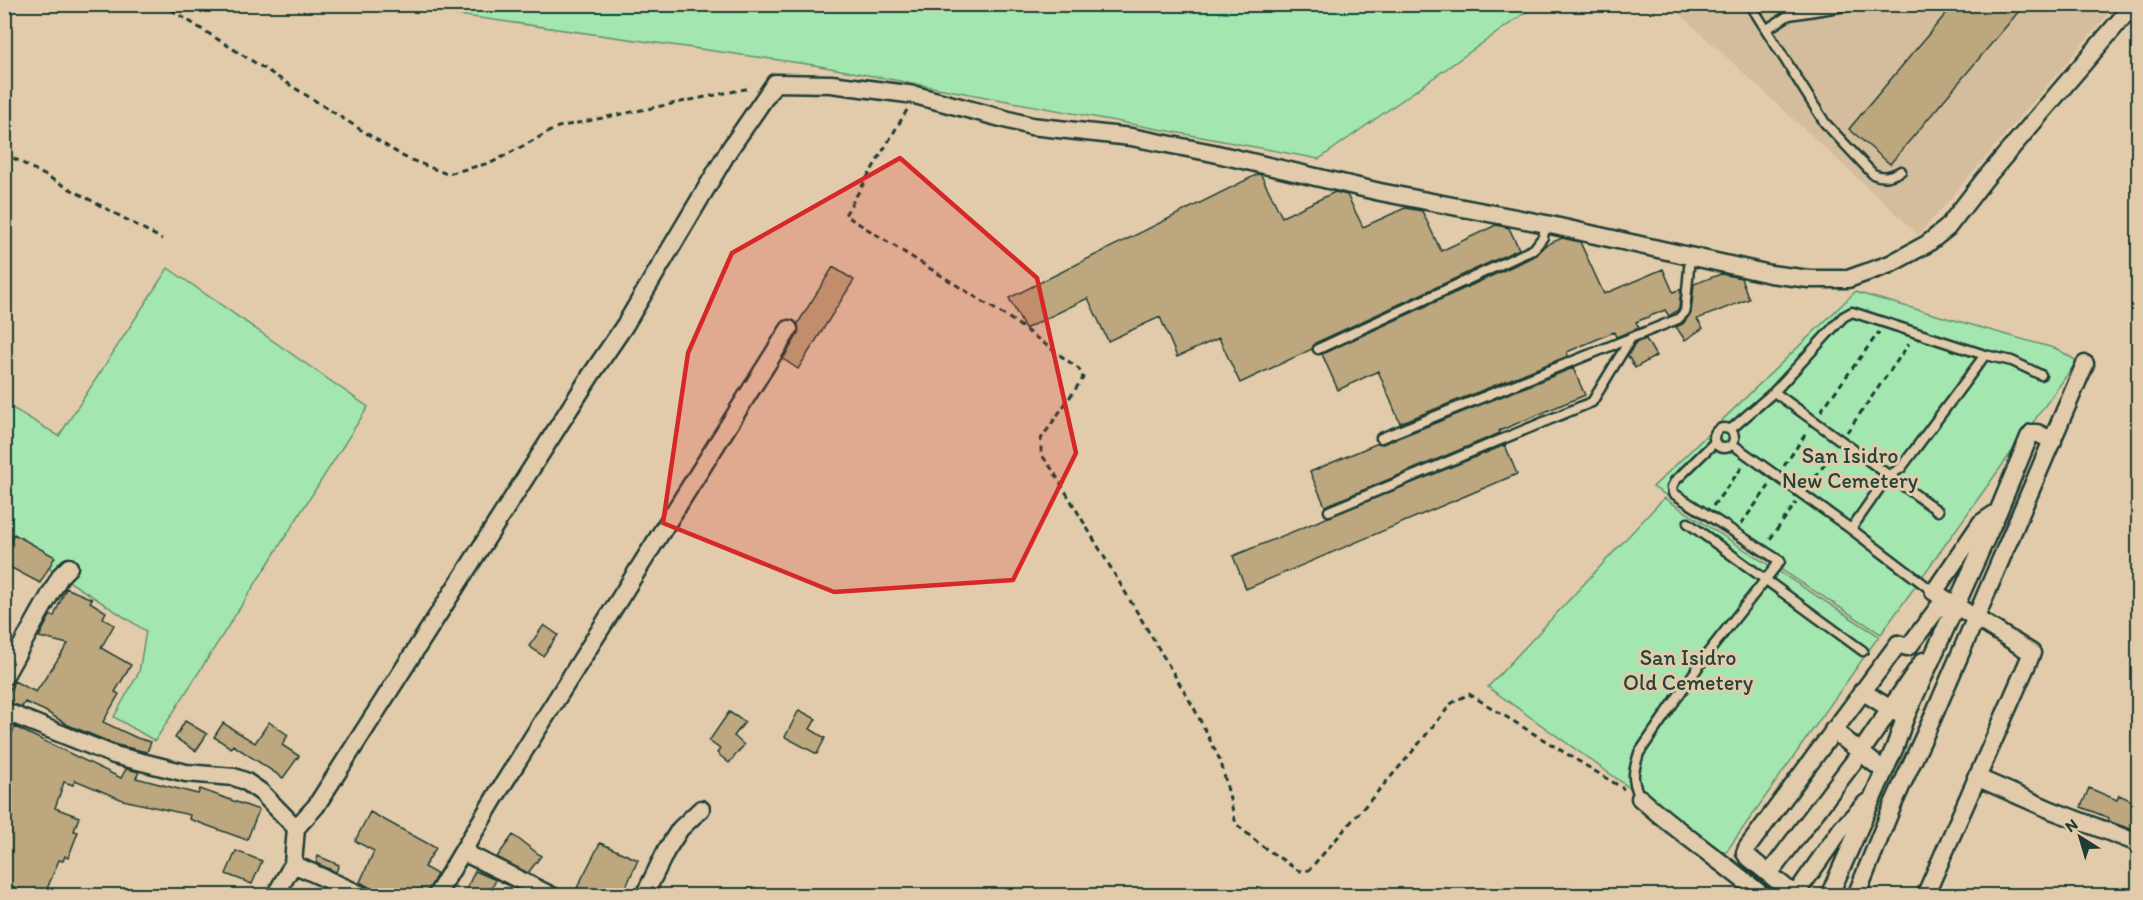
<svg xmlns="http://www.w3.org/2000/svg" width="2143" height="900" viewBox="0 0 2143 900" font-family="Itim,sans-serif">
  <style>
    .built { fill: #d3bd9c }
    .green { fill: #a4e6b0; stroke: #629272; stroke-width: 1.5 }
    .building { fill: #bca77f; stroke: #1f3d34; stroke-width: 1.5 }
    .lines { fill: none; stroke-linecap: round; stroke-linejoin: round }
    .service-casing { stroke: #1f3d34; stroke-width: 13 }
    .minor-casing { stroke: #1f3d34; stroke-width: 21 }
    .path { stroke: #1f3d34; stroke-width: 3; stroke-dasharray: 6 4.5; stroke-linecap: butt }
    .service { stroke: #e2cbab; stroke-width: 8 }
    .minor { stroke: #e2cbab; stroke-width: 16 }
    .marked { fill: #d62828; fill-opacity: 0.2; stroke: #d62828; stroke-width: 4.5; stroke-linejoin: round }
    .labels { text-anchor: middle; stroke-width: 6; stroke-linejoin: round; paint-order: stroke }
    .park-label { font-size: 22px; fill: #26453a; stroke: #e2cbab }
  </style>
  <rect width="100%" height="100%" fill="#e2cbab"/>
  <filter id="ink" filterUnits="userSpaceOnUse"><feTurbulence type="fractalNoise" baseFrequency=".0167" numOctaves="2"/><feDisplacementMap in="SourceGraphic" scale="12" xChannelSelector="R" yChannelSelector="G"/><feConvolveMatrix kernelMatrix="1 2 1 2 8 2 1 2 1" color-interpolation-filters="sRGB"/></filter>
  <g filter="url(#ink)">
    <path class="built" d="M1670 5H2116L1919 235Z"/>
    <path class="green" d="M386 5H1536L1319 159 814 65Z
      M168 268 368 407 155 741 114 717 139 672 146 631 5 540 4 403 59 436Z
      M1855 292 2057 349 2077 361 1881 634 1653 487Z
      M1664 498 1879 636 1724 855 1488 687Z"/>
    <path class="building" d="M1954 4H2025L1890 164 1849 129Z
      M1258 174 1261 175 1282 217 1335 192 1347 195 1363 227 1405 208 1422 211 1441 251 1496 225 1509 228 1519 249 1315 343 1312 349 1240 383 1219 338 1177 357 1160 317 1108 341 1088 298 1025 329 1009 298Z
      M1562 238 1580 242 1604 294 1663 269 1673 292 1681 289 1679 309 1669 316 1665 310 1636 322 1639 328 1616 337 1614 332 1567 352 1568 356 1400 423 1378 371 1338 390 1322 354 1537 255 1544 246Z
      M833 267 854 280 798 369 783 359 798 334V323Z
      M1721 274 1741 278 1749 299 1697 319 1703 328 1685 340 1676 327 1683 324 1691 313 1694 284Z
      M1646 339 1656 356 1635 368 1628 356 1635 343Z
      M1573 368 1585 395 1499 431 1500 433 1325 506 1310 472 1378 443 1383 444Z
      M1505 445 1517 474 1246 589 1233 556Z
      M14 534 55 557 40 583 4 564V548Z
      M66 588 92 599 90 602 106 612 103 618 114 625 101 648 131 665 115 692 119 694 103 722 137 738 151 742 147 752 117 745 68 725 45 711 25 702 22 707 4 701 14 681 36 692 68 644 39 637 50 616H54Z
      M544 625 558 635 543 656 529 646Z
      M799 710 816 719 810 729 825 738 817 754 785 737Z
      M729 712 745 722 734 736 744 745 729 763 717 753 720 749 709 741Z
      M185 721 207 734 196 751 175 738Z
      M269 722 288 735 282 745 299 756 283 778 233 745 231 748 214 737 223 723 255 743Z
      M15 727 121 778 126 769 139 772 136 778 198 794 200 789 259 810 247 840 189 819 190 815 123 800 75 780 73 785 64 782 55 808 79 817 74 831 78 832 68 858 65 856 63 861 59 860 44 896H17L20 890 4 885V816L13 793 4 789V749Z
      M2089 788 2117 800 2119 795 2139 804V832L2108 821 2109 818 2081 807Z
      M370 812 436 848 424 867 437 874 426 896H378L369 887 360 882 374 851 355 841Z
      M513 835 541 856 528 873 497 857Z
      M600 843 638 860 622 896H592L577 888Z
      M236 851 262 861 252 884 226 874Z
      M318 856 339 865 336 872 316 863Z
      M475 871 496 880 488 896H463Z"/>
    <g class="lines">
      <defs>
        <path id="service" d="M1750 4 1825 123 1873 174C1884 179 1891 176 1901 171
          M1789 15 1790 4
          M1767 29 1789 15 1859 4
          M1318 349 1534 249 1543 237 1546 224
          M1774 392 1938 511
          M1714 438a10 10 0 1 1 20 0a10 10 0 1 1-20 0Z
          M1730 430 1774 392 1843 317 1852 312 1985 355 2012 361 2041 375
          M1381 438 1678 319 1685 312 1690 257
          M1732 444 1851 529 1934 592
          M1329 511 1592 402 1631 338
          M1688 523 1863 651
          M1851 529 1888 476 1901 468 1985 355
          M1640 798C1631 778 1633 773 1639 753L1707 654 1780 561 1673 493 1672 487 1675 481 1715 442"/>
        <path id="minor" d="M4 677 61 575 69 567
          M1862 691 1897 713
          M4 711 114 755 186 773 234 777 245 781 261 792 296 828
          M1833 730 1884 771
          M1976 777 2051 810 2138 843
          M1640 798C1679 833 1723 862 1763 896
          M463 852 552 896
          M293 864 364 896
          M1769 874 1861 752 1923 661
          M1795 895 1842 828 1866 803
          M275 896 293 864 296 828 316 806 591 375 625 325 729 150 775 83 831 84 915 95 1031 126 1131 137 1213 153 1380 192 1546 224 1770 274 1809 279H1848L1890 264 1927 244 1947 228 1984 180 2134 4
          M436 896 497 794 789 329
          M644 896 666 851 680 829 701 809
          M1796 896 1747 856 1745 853 1747 848 1898 644 1907 647 1910 645 1944 600
          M1829 896 1895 747 1905 718 1998 512 2029 437 2032 433H2037L2053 441
          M1856 896 1894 802 1933 717 2085 364
          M1925 896 2032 653 1934 592 1981 523 1996 513"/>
      </defs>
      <use href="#service" class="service-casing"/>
      <use href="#minor" class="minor-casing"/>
      <path class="path" d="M162 4 404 157 447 174 493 162 558 127 750 88
        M907 110 845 215 1012 320 1079 369 1083 378 1041 439V454L1052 469 1194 708 1221 762 1236 824 1262 846 1299 871 1309 870 1408 757 1452 703 1469 694 1624 789
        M4 153 162 239
        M1821 411 1879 332
        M1847 432 1909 344
        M1784 466 1807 432
        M1809 486 1835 450
        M1713 506 1743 466
        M1741 524 1769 486
        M1770 539 1796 503"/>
      <use href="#service" class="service"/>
      <use href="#minor" class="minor"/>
    </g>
  </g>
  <path class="marked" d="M900 158 1037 278 1076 453 1013 580 834 592 663 523 688 353 732 253Z"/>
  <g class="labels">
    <g class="park-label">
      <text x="1850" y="463">San Isidro<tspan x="1850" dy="25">New Cemetery</tspan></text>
      <text x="1688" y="665">San Isidro<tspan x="1688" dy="25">Old Cemetery</tspan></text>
    </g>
  </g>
  <rect width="2143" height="900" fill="none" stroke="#e2cbab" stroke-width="24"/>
  <rect x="12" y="12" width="2119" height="876" fill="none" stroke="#1f3d34" stroke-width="2" filter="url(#ink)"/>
  <g transform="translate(2080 837) rotate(323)" stroke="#e2cbab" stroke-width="4.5" paint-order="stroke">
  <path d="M0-4.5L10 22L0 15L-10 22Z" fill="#1f3d34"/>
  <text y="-9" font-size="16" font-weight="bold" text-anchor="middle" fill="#1f3d34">N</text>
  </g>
</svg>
